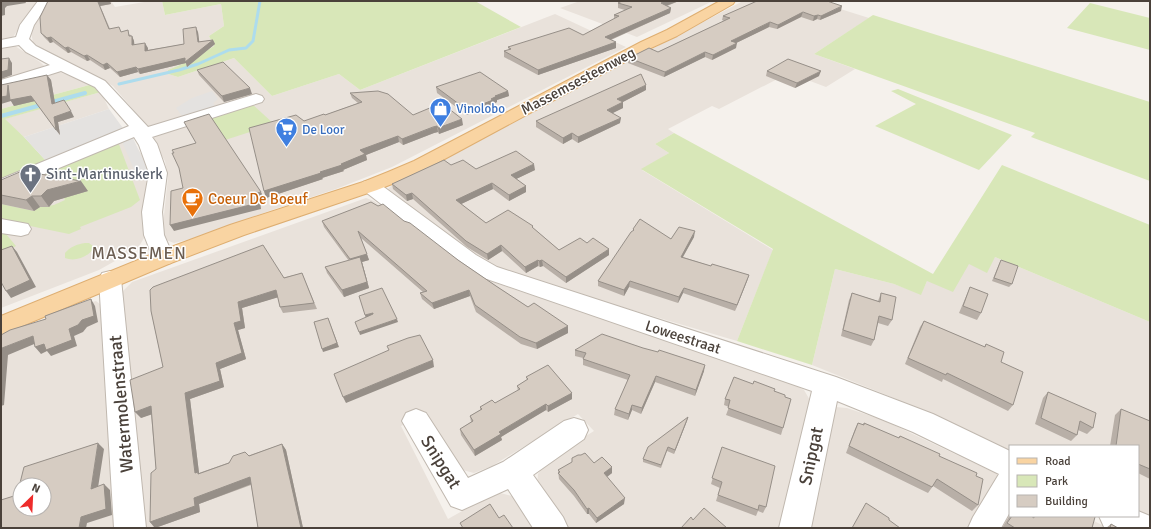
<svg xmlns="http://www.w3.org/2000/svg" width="1151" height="529" viewBox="0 0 1151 529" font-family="Signika,sans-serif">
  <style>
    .residential { fill: #e9e2db; fill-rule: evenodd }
    .green { fill: #d8e7b8 }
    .parking { fill: #e4e2e0 }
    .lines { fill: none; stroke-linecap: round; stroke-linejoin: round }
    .stream-far1 { stroke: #addced; stroke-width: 3 }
    .stream { stroke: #addced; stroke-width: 4 }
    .minor-casing { stroke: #c0b8af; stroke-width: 2 }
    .major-casing { stroke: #deae71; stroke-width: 2 }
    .minor { fill: #fff; fill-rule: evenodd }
    .major { fill: #f9d4a2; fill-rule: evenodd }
    .wall { fill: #b8afa7 }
    .shaded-wall { fill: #968f88 }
    .building { fill: #d6ccc2; stroke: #968f88; fill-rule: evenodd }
    .labels { text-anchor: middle; stroke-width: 3; stroke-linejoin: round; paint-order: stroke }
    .far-shop-label { font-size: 13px; fill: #366cbe; stroke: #fff; text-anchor: start }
    .street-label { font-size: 15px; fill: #4a413a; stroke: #fff }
    .worship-label { font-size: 15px; fill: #5b616d; stroke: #fff; text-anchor: start }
    .food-label { font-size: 15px; fill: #c56008; stroke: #fff; text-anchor: start }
    .quarter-label { font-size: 17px; letter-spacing: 1px; fill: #6c5e52; stroke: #fff }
    .near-street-label { font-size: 18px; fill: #4a413a; stroke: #fff }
  </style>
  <rect width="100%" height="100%" fill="#f5f1ec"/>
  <path class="residential" d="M1 1H37L13 37 15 46 40 62 51 72H59L93 84 1 109Z
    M50 1H111L115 7 150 1H162L165 15 221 4 224 26 209 36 214 46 189 61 168 70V74L178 77 234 58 272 96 339 74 360 90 555 14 626 47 392 167 336 189 269 211 195 238 174 243 166 240 162 234 168 177 165 161 136 113 113 86 78 67 49 55 33 42 31 33 37 20Z
    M580 1H713L637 37 560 8Z
    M743 1H815L869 18 814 54 855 69 826 87 789 73 719 109 712 106 668 129 674 133 655 144 669 153 642 170 773 250 737 341 541 283 490 266 386 191 393 184 487 136Z
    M101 92 109 109 24 137 4 119Z
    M125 131 142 155 148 171 144 205V238L138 248 99 270 1 308V180Z
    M366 198 374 201 481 278 789 382 804 390 811 402 783 528H568L537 485 538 474 550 458 594 431 578 414 492 466 474 473 459 469 427 413 401 426 448 519 496 492 512 496 535 528H138L121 293 132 282Z
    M995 257 1150 322V519L1138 513V446H1010V450L889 396 812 365 835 269 894 284 921 294 927 281 969 264Z
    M96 301 101 305 119 528H1V343L86 304ZM20 485H44V509H20Z
    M835 407 847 408 883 420 1010 480V516H1084L1108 528H809L824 471 831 418Z"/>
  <path class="green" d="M162 1H475L521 27 360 90 339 74 272 96 234 58 178 77 168 74V70L189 61 214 46 209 36 224 26 221 4 165 15Z
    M1090 3 1150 18V50L1067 28Z
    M873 15 1150 102V181L1031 137 1035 133 814 54Z
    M93 84 101 92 5 119 24 137 47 162 1 180V109Z
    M898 89 1012 135 979 170 875 126 916 104 891 91Z
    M252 104 274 124 219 142 204 119Z
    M674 133 933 274 1002 165 1150 225V322L995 257 987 273 969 264 953 292 927 281 921 295 894 284 835 269 812 365 737 341 773 249 641 169 669 153 655 144Z
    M117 139 140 200 131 207 80 227 81 229 69 234 1 220V204L34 211 42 205C52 208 57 203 65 200L64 198 74 180 59 177 52 182 24 180Z
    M1 233 6 234 16 246 1 254Z
    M85 243H89L93 246 94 248C88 257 75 262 65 258V253C70 247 77 244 85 243Z"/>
  <path class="parking" d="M212 91 218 99 213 103 217 109 185 120 176 108 192 98Z
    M109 109 125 131 47 162 24 137Z
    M132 136 151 177 139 181 121 139Z"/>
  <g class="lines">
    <path class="stream-far1" d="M119 84 179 70 198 64 229 50 246 48 253 41 260 1"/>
    <path class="stream" d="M1 116 85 93"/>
    <defs>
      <path id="minor" d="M38 1H50L34 25 29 39 36 46 105 81 148 127 256 94 262 96 264 99 262 102 152 137 157 144 167 173 162 212 164 235 174 258 171 263 163 265 155 263 144 235 142 212 149 173 139 145 134 137 1 192V179L129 126 95 87 61 71 1 90V80L50 65 26 52 19 45 1 48V40L16 37 20 25Z
        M370 180 377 182 476 255 497 267 836 377 933 414 1010 451V512L1001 528H968L973 517 999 474 913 432 837 401 811 528H779L812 391 481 277 460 265 363 190 360 186 363 182Z
        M1 219 28 224 31 229 28 234 21 236 1 233Z
        M110 271 118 273 121 279 146 528H114L99 279 102 273Z
        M416 409 426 413 468 478 503 462 564 421 574 418 584 421 588 430 584 439 533 475 563 517 568 528H533L508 489 462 510 451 506 402 421 406 413Z
        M1138 511 1150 516V528H1106L1104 527 1099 516H1138Z"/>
      <path id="major" d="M720 1H735L733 4 677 36 651 48 426 169 402 180 377 190 244 235 171 263 1 335V316L155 253 230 225 363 182 388 172 414 161 641 42 667 30Z"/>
    </defs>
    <use href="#minor" class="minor-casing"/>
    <use href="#major" class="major-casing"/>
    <use href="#minor" class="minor"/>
    <use href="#major" class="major"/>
  </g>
  <path class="wall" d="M48 1H110L111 4 100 6 110 29 121 32 131 35V36H132L134 41V45L148 48V50L184 44 198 32 199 42 213 40 215 44 187 67 186 63 140 74 138 72 120 77 110 68 105 70 90 60 87 61 71 52 68 53 53 42 50 43 44 37 41 33Z
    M622 1H679L667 6 671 8 670 13 611 40 616 48 538 75 504 57V51L509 50 508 47 583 35 614 19V15L625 10 618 8V3Z
    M841 11 820 20 817 19 813 21 801 17 777 29 769 27 736 43V48L712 60 705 57 664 77 628 63 629 58 658 52 724 21 722 20 723 16Z
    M197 70 252 94 224 102 199 75Z
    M767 71 819 76 795 88 766 76Z
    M47 75 51 80 55 103 74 117 58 122 60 135 35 101 14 106 11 101Z
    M436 87 508 91 509 96 497 100V102L493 104V106L467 115 437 93Z
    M646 90 623 102V108L612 113 620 123 578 143 572 139 563 144 536 127V121Z
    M350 93 413 115 463 125 439 134 438 132 434 133 403 145 399 142 366 155 367 160 343 170 344 171 322 178 323 179 266 198 264 191 304 121 325 115 358 103 352 98Z
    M451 165 476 169 535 170 516 179 526 186V192L509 201 493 189 461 204 486 223 533 228 559 250 587 243 609 255 566 283 543 266 540 267 538 266 526 273 502 251 488 260 467 247 413 199 407 201 393 189 392 184Z
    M1 180 88 191 54 201 49 207H40L34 211 1 204Z
    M378 206 404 221 458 260 496 286 528 307 568 326V333L537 349 521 344 476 312 470 296 434 309 422 299 420 293 423 292 361 238 369 260 362 262 369 288 344 297 327 273 325 267 349 261 324 227 322 221Z
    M633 229 671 239 694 237 683 257 711 266 749 275 747 281 735 311 683 293 678 303 629 287 624 296 598 286V281L633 231Z
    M1001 260 1012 284 1009 287 992 281 999 264Z
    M302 273 317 309 283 313 280 307 278 297 242 308 245 328 238 330 246 359 220 369 224 387 190 399 199 473 282 444 286 450 303 528H258L251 485 199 504 200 512 155 528 150 522 156 469 151 414 141 418 163 367 151 311Z
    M970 287 981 313 977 320 959 313 967 294Z
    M852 293 878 301 881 293 892 320 888 326 878 323 874 340 871 346 841 336 849 300Z
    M924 321 984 347 986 344 1001 362 1013 405 1008 411 943 379 942 382 905 364 920 327Z
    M575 350 704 371 695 396 655 382 641 414 632 410 628 420 614 415 615 409 628 380 583 365V358L575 356Z
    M526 377 572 399 548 412 546 410 501 437 502 440 475 456 461 435 460 429 471 422 470 416 480 410V407L495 403 518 391 517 386 527 380Z
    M774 391 785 397 783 428 781 435 726 415 729 407 724 405 725 399Z
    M1048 392 1093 428 1087 434 1078 430 1077 435 1071 441 1035 424 1043 398Z
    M1121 409 1150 421V479L1138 473V446H1110L1115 415Z
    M688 417 674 454 667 451 661 468 643 462V459Z
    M858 423 863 425 864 423 898 438 900 436 976 476 978 505 972 511 933 486 928 493 846 453 855 429Z
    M722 447 766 507 763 513 758 511 756 516 716 501 720 488 711 484Z
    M594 463 612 473 607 477 624 504 596 523 589 514H587L574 496 559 479 558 470Z
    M1010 515V516H1094L1092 528H1002Z
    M1111 524 1118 528H1106Z"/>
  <path class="shaded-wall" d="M4 1H25L26 3 7 6 5 8V15L1 16 2 3Z
    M101 1H110L111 4 100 6 112 33 98 2Z
    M666 1H679L660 8 661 3Z
    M842 6 841 11 820 20 821 16Z
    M671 8 670 13 605 42V37Z
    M803 12 801 17 777 29 778 25Z
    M818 15 817 19 813 21 814 16Z
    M770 22 769 27 730 46 731 41Z
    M196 27 198 32 200 47 198 42Z
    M132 36 134 41 135 50 132 45Z
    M51 37 53 42 50 43 47 38Z
    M213 40 215 44 187 67 186 63 140 74 138 69Z
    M616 42V48L538 75V70Z
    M145 43 148 48 147 56 145 51Z
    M737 43 736 48 712 60 713 55Z
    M68 47 71 52 68 53 65 48Z
    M705 52V57L664 77 665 72Z
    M87 55 90 60 87 61 84 56Z
    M9 58 12 63V75L1 79V72Z
    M107 63 110 68 105 70 103 65Z
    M136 67 138 72 120 77 117 72Z
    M821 71 819 76 795 88 797 83Z
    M47 75 51 80 56 109 52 104Z
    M8 85 31 96 35 101 14 106 11 101 1 104V97Z
    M646 85V90L617 105V99Z
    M250 88 252 94 224 102 222 96Z
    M508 91 509 96 497 100V102L493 104V106L467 115V110L495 96Z
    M623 102V108L607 116V110Z
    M71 111 74 117 58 122 60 135 56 130 54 117Z
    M621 118 620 123 578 143V137Z
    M462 119 463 125 439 134 438 128Z
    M437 126 438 132 434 133 403 145 402 139Z
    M572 133V139L563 144V138Z
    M398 136 399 142 366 155 367 160 343 170 344 171 322 178 323 179 266 198 264 191 341 164 360 150Z
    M534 164 535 170 512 181 511 175Z
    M81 181 88 191 54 201 49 207 41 196 47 190Z
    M492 183 493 189 457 206 456 200Z
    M526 186V192L509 201V195Z
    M261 192 264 198 260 200 261 209 174 231 170 225Z
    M412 193 413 199 407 201 406 195Z
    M32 196 40 207 34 211 26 200Z
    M695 231 694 237 680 262 681 257Z
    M501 245 502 251 488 260 487 254Z
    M12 246 17 252 36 287 11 298 6 291Z
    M609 249V255L566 283V277Z
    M367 254 369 260 362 262 369 288 344 297 342 290 352 265 350 259Z
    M538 260V266L526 273 525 267Z
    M542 260 543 266 540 267 539 261Z
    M749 275 747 281 735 311 737 305Z
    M630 281 629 287 624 296V290Z
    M684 288 683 293 678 303 679 297Z
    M276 290 279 297 242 308 245 328 238 330 246 359 220 369 224 387 190 399 199 473 203 478 195 473 185 393 216 363 234 323 238 302Z
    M469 290 470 296 434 309 432 303Z
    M91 299 95 306 98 322 87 327 83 332 74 336 77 346 51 356 47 351 41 354 35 347 69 329Z
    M373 313 374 316 366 319 365 315Z
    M328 318 339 347 323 352 322 349Z
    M397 319 398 322 360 335 359 332Z
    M568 326V333L537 349 536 343Z
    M33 336 39 342 8 355 4 405 1 406V357L2 348Z
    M433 360 434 367 346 403 343 397Z
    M705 365 704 371 695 396 696 390Z
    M656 376 655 382 641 414 642 408Z
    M572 393V399L548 412V406Z
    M546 404V410L501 437 502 440 475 456 474 450 499 432Z
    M632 405V410L628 420 629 414Z
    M151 406 156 413 141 418 135 412Z
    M688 417 687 421 674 454 675 450Z
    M98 443 104 449 97 494 91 489Z
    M282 444 286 450 303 528H301Z
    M612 467V473L604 479V473Z
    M250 477 254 483 199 504 200 512 155 528 150 522 194 498Z
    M104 484 110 490 112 515 87 523 86 528H79L81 517Z
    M625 498 624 504 596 523 597 518Z
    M589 508V514H587V509Z"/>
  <path class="building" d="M1 1H7H4L2 3V10H1Z
    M48 1H101L98 2 109 29 119 27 121 32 128 30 129 36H132V45L145 43V51L184 44 183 29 196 27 198 42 213 40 185 62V58L138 69 136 67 117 72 107 63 103 65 87 55 84 56 68 47 65 48 51 37 47 38 41 33 40 17Z
    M622 1H666L661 3 671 8 605 37 616 42 538 70 504 51 511 49 508 47 569 28 583 35 619 16 614 15 632 7 618 3Z
    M757 1H827L842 6 821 16 818 15 814 16 803 12 778 25 770 22 731 41 737 43 713 55 705 52 665 72 629 58 649 48 658 52 730 18 723 16Z
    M9 58 8 70 1 72V59Z
    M788 59 821 71 797 83 767 71Z
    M223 62 250 88 222 96 197 70Z
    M480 72 508 91 495 96H497L491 99 493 100 467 110 436 87Z
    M641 74 646 85 617 99 623 102 607 110 621 118 578 137 572 133 563 138 536 121Z
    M47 75 52 104 64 100 71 111 54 117 56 130 31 96 10 100 8 85 7 96 1 97V85Z
    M378 91 388 94 413 115 437 105 448 108 462 119 438 128 437 126 433 127 402 139 398 136 360 150 365 154 341 164 342 165 320 172 321 173 264 191 249 128 296 115 304 121 324 114 325 115 362 102 350 93Z
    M209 114 261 192 257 193 258 203 170 225 171 191 183 188 179 168 172 153H174L172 150 196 143 184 122Z
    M516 151 534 164 511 175 526 186 509 195 492 183 456 200 486 223 508 210 533 226 532 227 559 250 580 238 587 243 593 238 609 249 566 277 542 260 539 261 538 260 525 267 501 245 487 254 466 241 412 193 406 195 392 184 444 160 451 165 463 160 476 169Z
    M22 171 81 181 47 190 41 196H32L26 200 1 195V180Z
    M371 202 378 206 383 204 404 221 410 223 458 260 496 286 528 307 534 303 568 326 536 343 520 337 475 305 469 290 432 303 420 293 427 291 358 231 367 254 350 259 322 221Z
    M640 219 671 239 679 227 695 231 681 257 711 266 712 264 749 275 737 305 684 288 679 297 630 281 624 290 598 281 631 232 634 230 633 229Z
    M263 245 284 278 302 273 314 303 280 307 276 290 238 302 241 321 234 323 242 353 216 363 220 381 185 393 195 473 198 472V474L229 463 233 456 245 452 249 456 282 444 301 528H258L250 477 194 498 195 506 150 522 151 473 156 469 151 406 135 412 130 380 163 367 151 311 150 290 153 287Z
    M12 246 30 280 6 291 1 282V250Z
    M360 257 367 282 342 290 325 267Z
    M1001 260 1018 266 1012 284 994 278Z
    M970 287 988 294 981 313 963 306Z
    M382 288 397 319 359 332 355 322 373 314V313L365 315 359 296Z
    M852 293 880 302 881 293 896 297 892 320 879 316 874 340 843 330Z
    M91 299 94 316 82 320 78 325 69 329 72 340 46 350 44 344 35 347 33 336 2 348 1 357V335L10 330 46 319 45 316Z
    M328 318 337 343 322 349 314 322Z
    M924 321 985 347 986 344 1004 352 1001 362 1023 372 1013 405 947 373 946 375 908 358Z
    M602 334 643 348 658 352 659 350 705 365 696 390 656 376 642 408 632 405 629 414 615 409 630 375 583 359 586 353 575 350Z
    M420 335 433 360 343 397 334 374 389 350 387 346 408 338Z
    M548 365 572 393 548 406 546 404 499 432 501 434 474 450 460 429 473 421 470 416 482 409 480 407 492 400 495 403 520 389 517 386 528 379 526 377Z
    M734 377 753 384 754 381 775 389 774 391 785 395V397L791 399 783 428 728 408 730 400 725 399Z
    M1048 392 1096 413 1093 428 1080 421 1077 435 1041 418Z
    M1121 409 1150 421V469L1138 464V446H1116Z
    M688 417 675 450 668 447 661 465 643 459 648 447Z
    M858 423 864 425V423L899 438 900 436 940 454 939 456 977 473 976 476 983 479 978 505 937 479 932 487 849 446Z
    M98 443 91 489 104 484 106 509 81 517 79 528H1V500L17 495 24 467ZM20 485H44V509H20Z
    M722 447 775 466 766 507 759 505 758 510 718 495 722 482 712 478Z
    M585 453 594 463 602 457 612 467 604 473 625 498 597 518 589 508 587 509 574 490 558 473 560 472 558 470 572 462V458L578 455H581Z
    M866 503 889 518V520L900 528H852Z
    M490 504 499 518 504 515 513 528H463L460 523Z
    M704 508 727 528H681L691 517 693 520Z
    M1012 516H1031L1034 518V516H1094L1095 517 1092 528H1015L1007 523Z
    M1111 524 1118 528H1110Z"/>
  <defs>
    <symbol id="shop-pin" viewBox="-11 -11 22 30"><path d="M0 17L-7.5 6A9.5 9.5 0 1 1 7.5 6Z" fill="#3f7fe0" stroke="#fff"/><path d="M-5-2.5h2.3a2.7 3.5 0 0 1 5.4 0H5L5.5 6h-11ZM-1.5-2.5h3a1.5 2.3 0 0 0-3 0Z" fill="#fff"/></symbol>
    <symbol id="supermarket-pin" viewBox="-11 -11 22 30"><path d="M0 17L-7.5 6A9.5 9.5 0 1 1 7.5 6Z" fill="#3f7fe0" stroke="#fff"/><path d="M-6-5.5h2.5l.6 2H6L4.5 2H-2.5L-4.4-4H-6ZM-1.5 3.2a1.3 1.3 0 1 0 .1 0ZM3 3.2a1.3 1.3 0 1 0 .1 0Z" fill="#fff"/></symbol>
    <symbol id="church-pin" viewBox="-11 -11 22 30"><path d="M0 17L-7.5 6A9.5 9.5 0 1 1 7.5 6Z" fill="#6b7280" stroke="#fff"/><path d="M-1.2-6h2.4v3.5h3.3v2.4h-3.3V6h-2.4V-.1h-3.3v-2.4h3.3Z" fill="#fff"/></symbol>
    <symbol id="cafe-pin" viewBox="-11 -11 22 30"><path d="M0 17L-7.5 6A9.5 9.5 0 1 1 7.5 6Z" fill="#e8710a" stroke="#fff"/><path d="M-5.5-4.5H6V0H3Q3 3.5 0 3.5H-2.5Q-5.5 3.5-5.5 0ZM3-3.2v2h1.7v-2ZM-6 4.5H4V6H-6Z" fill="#fff"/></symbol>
  </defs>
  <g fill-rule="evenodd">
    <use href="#shop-pin" x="428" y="96" width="25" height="34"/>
    <use href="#supermarket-pin" x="274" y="116" width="25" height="34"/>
    <use href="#church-pin" x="18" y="162" width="25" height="34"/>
    <use href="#cafe-pin" x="180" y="186" width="25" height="34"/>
  </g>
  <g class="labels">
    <g class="far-shop-label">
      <text x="456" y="113">Vinolobo</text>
      <text x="302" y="134">De Loor</text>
    </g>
    <g class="street-label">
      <text transform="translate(578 81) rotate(-28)" y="5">Massemsesteenweg</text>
      <text transform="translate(683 337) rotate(18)" y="5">Loweestraat</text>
    </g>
    <g class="worship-label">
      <text x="46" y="179">Sint-Martinuskerk</text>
    </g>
    <g class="food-label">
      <text x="208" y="204">Coeur De Boeuf</text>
    </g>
    <g class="quarter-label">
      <text x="139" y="259">MASSEMEN</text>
    </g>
    <g class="near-street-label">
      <text transform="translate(121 404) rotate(-95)" y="6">Watermolenstraat</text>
      <text transform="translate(811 456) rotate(-78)" y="6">Snipgat</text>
      <text transform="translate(441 462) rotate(58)" y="6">Snipgat</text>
    </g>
  </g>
  <rect width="1151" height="529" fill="none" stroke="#4a413a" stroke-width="4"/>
  <rect x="1009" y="445" width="130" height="72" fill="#ffffff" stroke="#b7b3b0"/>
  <rect x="1017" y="458" width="20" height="6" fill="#f9d4a2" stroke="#b7b3b0"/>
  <text x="1045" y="465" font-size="12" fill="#4a413a">Road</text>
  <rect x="1017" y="475" width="20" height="12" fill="#d8e7b8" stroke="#b7b3b0"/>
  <text x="1045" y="485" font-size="12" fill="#4a413a">Park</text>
  <rect x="1017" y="495" width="20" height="12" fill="#d6ccc2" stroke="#b7b3b0"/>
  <text x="1045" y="505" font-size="12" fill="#4a413a">Building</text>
  <g transform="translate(32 497) rotate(24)"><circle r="19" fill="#ffffff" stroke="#b7b3b0"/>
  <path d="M0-3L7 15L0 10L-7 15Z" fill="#ee2c2b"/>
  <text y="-6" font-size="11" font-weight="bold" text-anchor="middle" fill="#4a413a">N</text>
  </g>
</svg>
